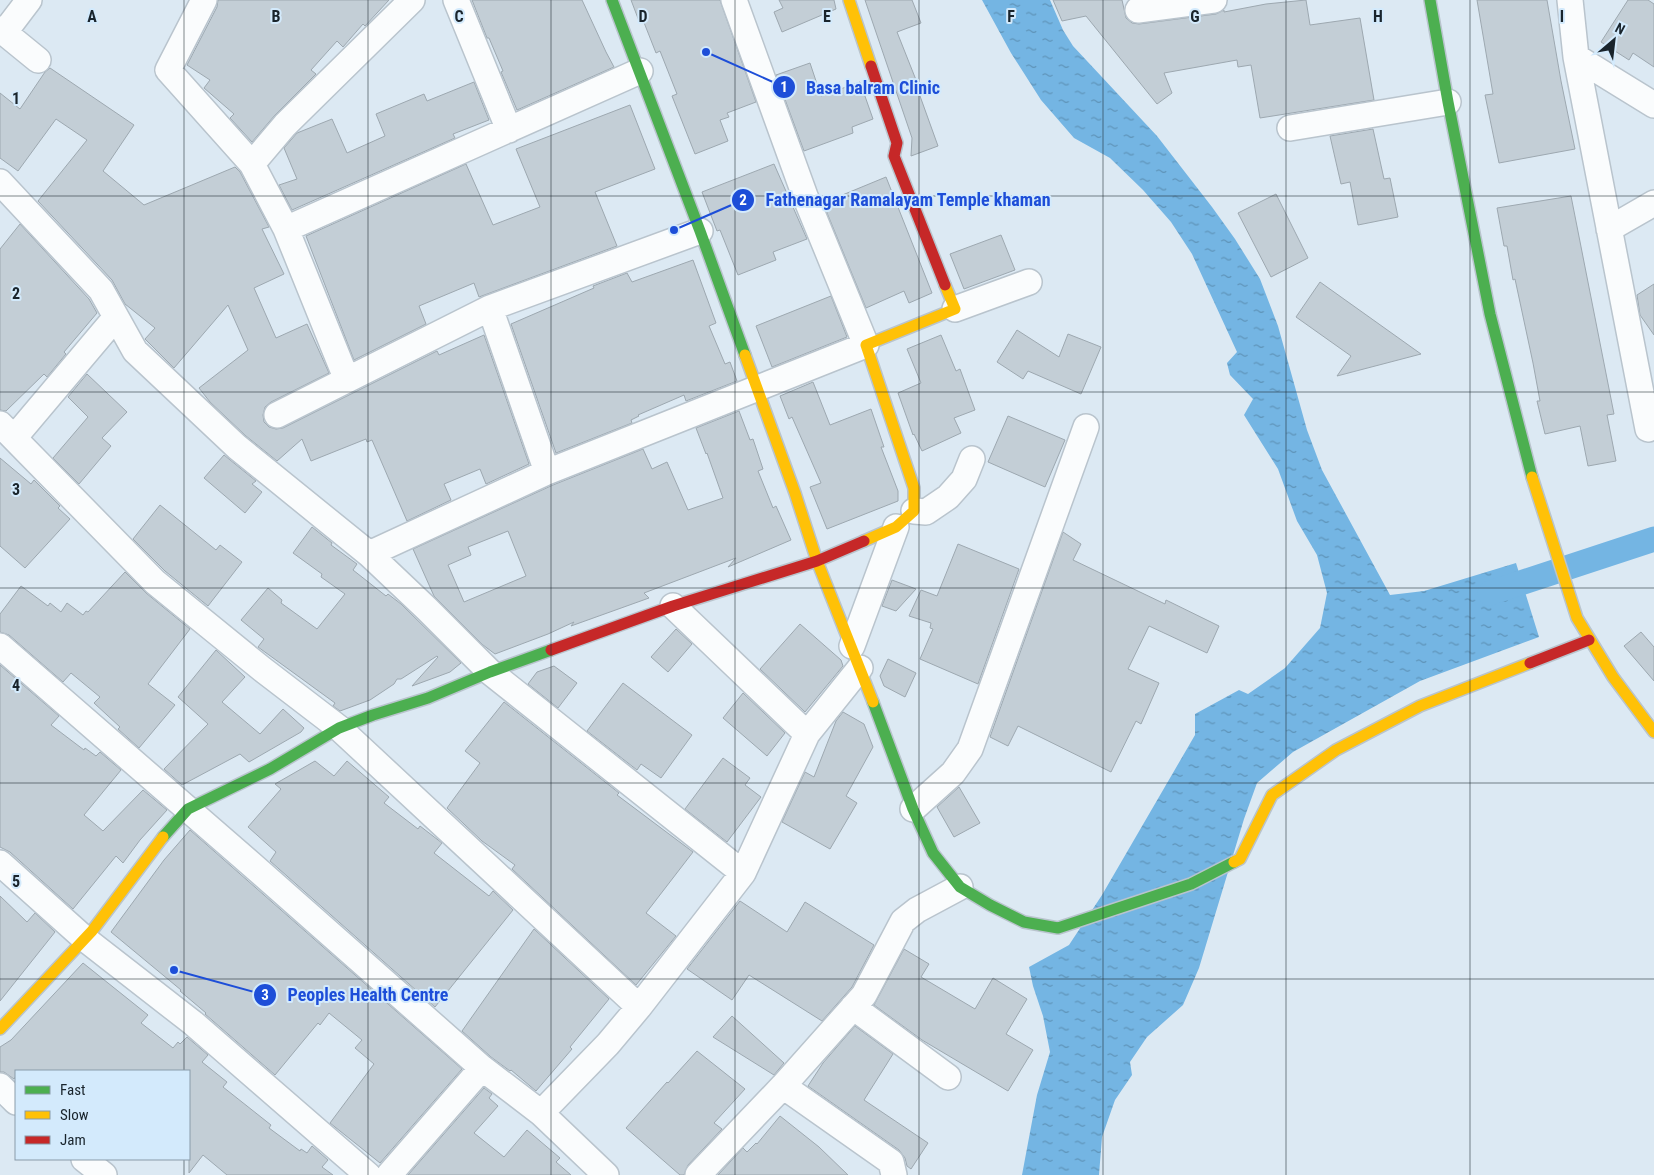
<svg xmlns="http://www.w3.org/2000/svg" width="1654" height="1175" viewBox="0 0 1654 1175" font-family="'Roboto Condensed',sans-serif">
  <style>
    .water { fill: url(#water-ripples) }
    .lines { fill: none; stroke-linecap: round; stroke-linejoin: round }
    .canal { stroke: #74b5e3; stroke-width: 25 }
    .building { fill: #c3ced6; stroke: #9da8b0; fill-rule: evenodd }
    .street-casing { stroke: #b9c4cd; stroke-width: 28 }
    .fast-casing { stroke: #b9c4cd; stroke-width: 14 }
    .slow-casing { stroke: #b9c4cd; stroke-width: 14 }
    .jam-casing { stroke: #b9c4cd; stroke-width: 14 }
    .street { stroke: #fafcfd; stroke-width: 25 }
    .fast { stroke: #4caf50; stroke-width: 11 }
    .slow { stroke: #ffc107; stroke-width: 11 }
    .jam { stroke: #c62828; stroke-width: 11 }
    .grid { fill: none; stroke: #19242c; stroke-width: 1; stroke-opacity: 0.55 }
    .grid-label { font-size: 16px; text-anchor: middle; font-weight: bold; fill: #19242c; stroke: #d3eafc; stroke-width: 4; stroke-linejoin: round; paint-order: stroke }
    .leader { fill: none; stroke: #1d4ed8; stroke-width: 2 }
    .callout-dot { fill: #1d4ed8; stroke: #d3eafc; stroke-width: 2 }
    .mark-label { font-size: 15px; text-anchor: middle; font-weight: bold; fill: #fff }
    .callout-label { font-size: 18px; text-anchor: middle; font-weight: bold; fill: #1d4ed8; stroke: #d3eafc; stroke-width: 4; stroke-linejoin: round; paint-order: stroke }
  </style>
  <defs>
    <pattern id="water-ripples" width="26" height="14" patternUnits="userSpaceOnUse" patternTransform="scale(1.25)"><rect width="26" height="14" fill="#74b5e3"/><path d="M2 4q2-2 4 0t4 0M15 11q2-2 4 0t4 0" fill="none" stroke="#5e93b8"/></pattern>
  </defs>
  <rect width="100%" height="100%" fill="#dce9f3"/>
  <path class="water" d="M982 0H1050L1063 30 1073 46 1157 136 1212 207 1235 239 1260 279 1278 326 1307 430 1322 470 1390 595 1424 591 1516 563 1539 637 1420 681 1293 752 1257 783 1244 819 1199 968 1183 1005 1147 1037 1130 1062 1132 1075 1115 1100 1102 1137 1099 1175H1022L1037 1095 1050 1052 1043 1016 1033 986 1029 967 1069 945 1102 895 1195 735V714L1239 690 1248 694 1285 668 1320 628 1327 593 1317 555 1297 521 1278 469 1244 415 1253 399 1230 375 1227 363 1237 352 1192 254 1171 222 1143 190 1110 158 1074 138 1041 100 1011 53Z"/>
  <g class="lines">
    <path class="canal" d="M1490 593 1654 539"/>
  </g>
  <path class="building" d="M218 0H389L365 26 363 24 343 47 337 41 311 70 316 74 275 115 252 142 230 118 234 114 204 88 210 80 187 65 217 7Z
    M472 0H582L606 52 614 67 517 110 501 72 503 71 489 38H487Z
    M631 0H720L756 102 727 113 729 117 720 120 728 141 695 154 672 96 677 94 660 51 656 53 643 20 639 21Z
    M779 0H834L836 9 782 32 774 12 783 8Z
    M865 0H912L921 23 897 32 922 95 920 96 938 146 911 156 912 138Z
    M1053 0H1122L1126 18 1132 23 1139 24 1216 14 1224 10V12L1266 4 1306 0 1310 25 1360 18 1374 100 1260 118 1251 65 1238 67 1237 60 1164 73 1172 93 1157 104 1086 16 1062 21Z
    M1477 0H1547L1561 81 1575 149 1499 163 1485 95 1493 94Z
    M1628 0H1648L1654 4V67L1633 53 1629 60 1601 42Z
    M810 63 821 96 860 82 873 119 852 127 853 133 804 151 776 75Z
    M50 68 134 125 103 171 144 205 235 167 240 172 269 227 262 229 284 274 254 288 276 338 307 324 329 373 271 402 265 407 263 415 264 422 269 427 276 429 283 428 437 351 439 355 484 335 529 464 486 484 480 469 444 484 451 500 407 521 372 440 367 442 366 439 311 461 302 439 277 461 246 436 210 402 199 388 248 350 228 305 174 368 145 339 155 328 125 304 112 280 38 201 87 140 56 119 18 171 0 158V93L20 109 45 72Z
    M474 82 489 120 453 134 455 138 292 210 279 185 297 179 284 148 297 133 332 119 347 153 385 136 376 114 424 94 427 101Z
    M630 105 655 169 595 192 617 246 479 297 474 283 419 306 426 324 354 360 306 236 466 164 493 225 540 207 516 149Z
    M1373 129 1384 179 1390 178 1398 217 1358 225 1350 182 1341 184 1330 136Z
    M774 164 807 239 773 252 776 260 738 275 720 230 717 231 702 192Z
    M886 177 932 293 909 303 904 291 866 308 823 203Z
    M1276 194 1308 258 1271 277 1238 213Z
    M1571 196 1614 414 1607 415 1616 461 1588 466 1580 426 1545 434 1537 401H1540L1533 363 1515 279 1513 280 1507 246H1504L1497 208Z
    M20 224 89 299 97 313 64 352 66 354 47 377 44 374 6 411 0 410V249Z
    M1001 235 1015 270 964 289 950 254Z
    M693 260 716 323 709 326 725 364 730 362 737 381 686 401 684 395 638 415 639 416 631 420 632 423 556 453 511 324 594 288 593 286 627 273 632 282Z
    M1320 282 1421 354 1337 376 1351 356 1296 317Z
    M1654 284V335L1640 315 1637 295Z
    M831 296 847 337 772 367 756 326Z
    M1017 330 1059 357 1068 334 1101 347 1081 394 1028 371 1023 379 997 362Z
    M941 335 956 371 960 369 975 410 954 418 961 433 922 451 914 434 913 435 898 393 921 383 907 349Z
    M87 374 127 412 102 438 111 446 79 484 53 458 88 417 68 397Z
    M813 382 830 425 871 409 884 447H881L898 491V501L827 529 810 487 821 483 792 417 789 419 780 396Z
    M739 411 750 440 753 439 763 469 758 471 773 508 776 506 791 540 728 567 736 558 644 593 649 598 571 626 574 622 548 634 495 654 483 645 434 596 413 549 553 485 643 449 652 469 667 462 688 510 723 498 707 453 706 454 696 428ZM508 531 526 576 464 602 448 565 471 555 468 547Z
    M1008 416 1065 440 1045 487 988 462Z
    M224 455 256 481 252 484 262 492 245 513 204 478Z
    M0 458 31 484 34 480 60 506 58 508 70 519 25 568 0 546Z
    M160 505 216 550 220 545 242 562 208 606 165 571 133 539Z
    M312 527 332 543 331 545 357 564 353 570 386 596 388 594 401 604 461 663 450 672 412 686 438 657 437 656 401 679H397L394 684 370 700 340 711 333 706 335 703 258 647 264 639 241 620 268 588 282 600 281 603 317 629 345 594 321 577 322 574 293 553Z
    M1063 532 1081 544 1073 560 1165 604 1166 600 1219 626 1207 653 1149 626 1128 669 1159 683 1141 724 1136 721 1111 772 1018 726 1008 746 990 737Z
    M958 544 1019 569 978 684 920 659 933 629 930 628 931 623 909 616 921 590 937 596Z
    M125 572 146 593 190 629 148 684 175 705 139 748 118 729 120 727 94 703 100 697 71 673 63 682 9 635 0 632V614L21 586 48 606 50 603 61 612 67 603 83 615 86 611 88 612Z
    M892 580 916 589 896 611 882 606Z
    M800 624 841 660 843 666 805 712 760 669Z
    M676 629 692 644 668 672 651 657Z
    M1641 632 1654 647V681L1624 646Z
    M216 650 245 677 222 702 260 734 283 709 304 728 301 732 249 762 240 754 182 785 164 769 208 724 178 697Z
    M888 659 916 673 905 697 884 686 880 676Z
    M0 665 59 716 51 725 84 750 85 748 96 756 100 752 121 770 84 815 103 831 143 790 167 810 140 840 123 863 116 856 73 909 10 852 0 847Z
    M554 666 577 683 558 708 528 684 537 672Z
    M623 683 692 735 661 778 641 764 637 770 587 731Z
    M743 693 785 733 767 756 723 718Z
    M504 702 619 793 617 795 693 852 646 913 676 936 636 985 512 869 515 865 482 841 447 808 480 763 465 751Z
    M843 712 864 724 873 747 846 796 857 803 830 849 782 822 805 772 814 777 836 721Z
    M723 758 750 778 745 785 761 797 727 842 685 809Z
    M315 761 334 776 347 761 389 797 384 803 418 829 420 826 442 843 434 853 489 896 493 891 513 910 435 1007 270 861 276 852 248 827 281 789 275 784Z
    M959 787 980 823 954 837 937 807Z
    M190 830 462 1069 380 1163 330 1123 374 1064 355 1048 362 1040 329 1013 320 1025 318 1023 275 1075 205 1014 206 1013 180 991 181 990 111 932 164 860Z
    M0 896 27 922 35 913 55 932 0 1001Z
    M740 901 787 932 805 902 874 945 852 987 822 1021 749 975 732 1000 687 969Z
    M534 929 609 999 570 1047 572 1049 536 1091 511 1070 510 1071 491 1057 462 1031Z
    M904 949 929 964 921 977 975 1009 993 978 1027 999 1006 1034 1033 1050 1008 1091 922 1040 874 1005Z
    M83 963 148 1015 141 1023 173 1048 178 1042 180 1044 187 1037 208 1055 202 1062 227 1082 223 1087 271 1125 269 1128 300 1151 301 1149 307 1153 312 1146 328 1160 322 1167 333 1175H227L203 1155 189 1173V1071H16V1076L14 1079 4 1072H0V1047L11 1040Z
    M732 1016 784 1063 774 1075 713 1037Z
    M855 1026 893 1054 864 1100 928 1143 911 1169 907 1166 905 1158 899 1150 808 1086 823 1063Z
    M697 1051 745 1089 714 1123 722 1129 688 1165 684 1175H680L626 1128 667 1082 668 1083Z
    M484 1088 492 1094 489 1098 498 1106 474 1133 504 1157 527 1130 560 1158 556 1162 571 1175H408Z
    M780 1116 819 1147 848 1175H718L743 1148 747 1152 756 1143 757 1144Z"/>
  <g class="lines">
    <defs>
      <path id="street" d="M204 0 168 70 252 164 286 229 640 71
        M456 0 509 130
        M1570 0 1576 57 1648 429 1654 425
        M1138 10 1214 0
        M0 29 38 60
        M4 33 29 0
        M1576 57 1654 105
        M1290 128 1448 102
        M252 164 285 125 412 0
        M0 182 101 290 135 351 237 447 369 554 427 609 490 672 743 873 639 1007 608 1044 541 1113
        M286 229 347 380
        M1609 229 1654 203
        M490 308 547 472
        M955 309 1029 282
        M277 415 490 308 700 231
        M0 424 155 582 262 669 339 728 639 1007
        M14 438 116 317
        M914 511 926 512 948 497 964 479 972 459
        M369 554 547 472 866 345 805 196 734 0
        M673 606 807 734
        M0 646 251 864 482 1068 541 1113 606 1175
        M852 646 896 527
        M913 809 953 773 970 749 1086 427
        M0 863 85 939 193 1023 368 1175
        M743 873 807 734 860 668
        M853 1007 948 1077
        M0 1086 16 1102
        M783 1086 891 1162 894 1175
        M84 1159 104 1175
        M389 1175 482 1068
        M698 1175 783 1086 864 995 903 921 917 910 960 887"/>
      <path id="fast" d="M612 0 700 231 745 355
        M1430 0 1448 102 1490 314 1532 477
        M873 702 913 809 933 853 960 887 990 905 1024 922 1058 928 1191 884 1234 862
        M163 837 188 809 270 769 339 728 373 715 428 698 490 672 551 650"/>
      <path id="slow" d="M849 0 871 66
        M745 355 795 493 817 561 873 702
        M1532 477 1577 618 1613 677 1654 732
        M864 541 896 527 914 511V488L866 345 955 309 945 285
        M1234 862 1240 859 1272 795 1336 750 1420 706 1530 663
        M0 1029 92 931 163 837"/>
      <path id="jam" d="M871 66 897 143 894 156 945 285
        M551 650 673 606 817 561 864 541
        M1530 663 1589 640"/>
    </defs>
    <use href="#street" class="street-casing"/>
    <use href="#fast" class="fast-casing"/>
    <use href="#slow" class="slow-casing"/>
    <use href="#jam" class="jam-casing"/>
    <use href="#street" class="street"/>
    <use href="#fast" class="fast"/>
    <use href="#slow" class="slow"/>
    <use href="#jam" class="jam"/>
  </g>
  <path class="grid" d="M184 0V1071M368 0V1175M551 0V1175M735 0V1175M919 0V1175M1103 0V1175M1286 0V1175M1470 0V1175M0 196H1654M0 392H1654M0 588H1654M0 783H1654M0 979H1654M184 1159V1175"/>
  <g class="grid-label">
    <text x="92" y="22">A</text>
    <text x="276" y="22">B</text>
    <text x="459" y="22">C</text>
    <text x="643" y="22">D</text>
    <text x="827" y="22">E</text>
    <text x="1011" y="22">F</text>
    <text x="1195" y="22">G</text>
    <text x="1378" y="22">H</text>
    <text x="1562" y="22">I</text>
    <text x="16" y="104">1</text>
    <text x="16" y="299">2</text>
    <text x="16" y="495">3</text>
    <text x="16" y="691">4</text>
    <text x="16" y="887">5</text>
  </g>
  <path class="leader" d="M706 52L784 87M674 230L743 200M174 970L265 995"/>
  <g class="callout-dot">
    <circle cx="706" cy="52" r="5"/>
    <circle cx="674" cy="230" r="5"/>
    <circle cx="174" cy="970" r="5"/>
    <circle cx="784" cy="87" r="12"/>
    <circle cx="743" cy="200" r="12"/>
    <circle cx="265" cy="995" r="12"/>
  </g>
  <g class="mark-label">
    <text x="784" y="92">1</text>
    <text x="743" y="205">2</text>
    <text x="265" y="1000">3</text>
  </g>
  <g class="callout-label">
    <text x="873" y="94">Basa balram Clinic</text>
    <text x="908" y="206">Fathenagar Ramalayam Temple khaman</text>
    <text x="368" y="1001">Peoples Health Centre</text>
  </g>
  <rect x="15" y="1070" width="175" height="90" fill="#d3eafc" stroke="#899ba9"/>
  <rect x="25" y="1086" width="25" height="8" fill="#4caf50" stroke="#899ba9"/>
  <text x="60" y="1095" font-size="15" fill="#19242c">Fast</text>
  <rect x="25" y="1111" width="25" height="8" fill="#ffc107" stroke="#899ba9"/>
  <text x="60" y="1120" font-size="15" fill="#19242c">Slow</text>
  <rect x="25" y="1136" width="25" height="8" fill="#c62828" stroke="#899ba9"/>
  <text x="60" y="1145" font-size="15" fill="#19242c">Jam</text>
  <g transform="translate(1614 40) rotate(28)" stroke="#d3eafc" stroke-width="4" paint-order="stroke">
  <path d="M0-4L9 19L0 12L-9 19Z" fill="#19242c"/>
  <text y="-8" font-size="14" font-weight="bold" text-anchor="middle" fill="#19242c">N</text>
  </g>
</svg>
